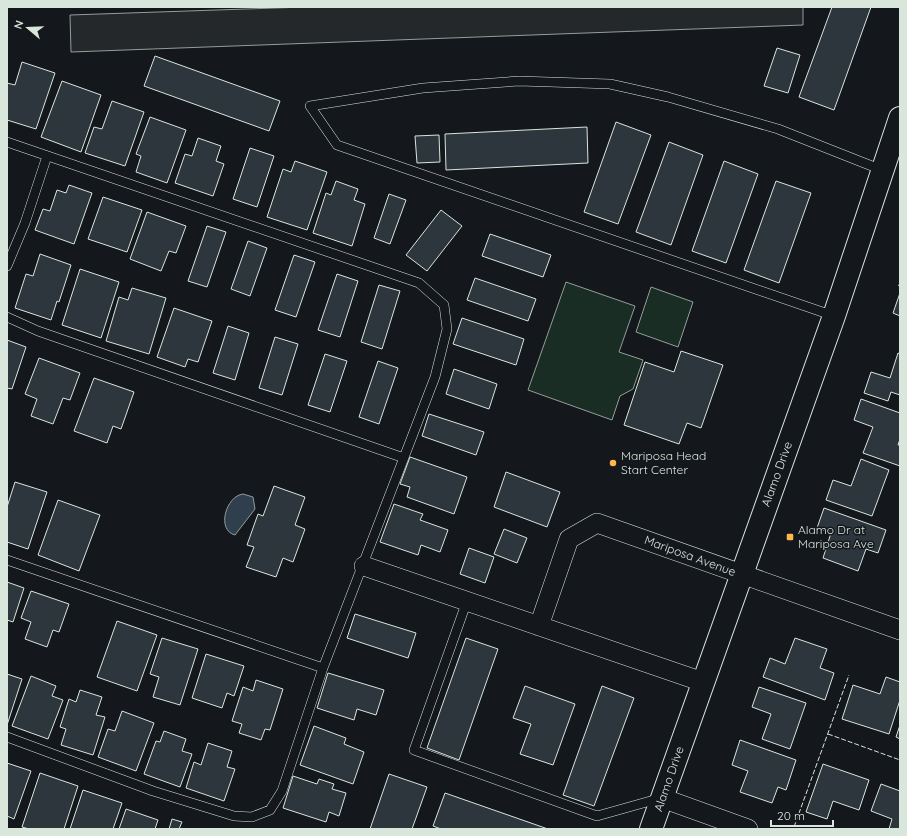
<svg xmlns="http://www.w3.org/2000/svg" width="907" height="836" viewBox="0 0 907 836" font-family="Quicksand,sans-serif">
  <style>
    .green { fill: #1a2d24; stroke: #939e99 }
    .parking { fill: #24282b; stroke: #939e99 }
    .water { fill: #2f3f4d; stroke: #939e99 }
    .building { fill: #2c363c; stroke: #d8e6dc }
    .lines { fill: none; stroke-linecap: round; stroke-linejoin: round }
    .service-casing { stroke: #d8e6dc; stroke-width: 10 }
    .minor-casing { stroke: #d8e6dc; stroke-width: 20 }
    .secondary-casing { stroke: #d8e6dc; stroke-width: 24 }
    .service { stroke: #14181c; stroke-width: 9 }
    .minor { stroke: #14181c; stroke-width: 19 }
    .secondary { stroke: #14181c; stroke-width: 22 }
    .fence { stroke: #d8e6dc; stroke-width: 1; stroke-dasharray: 5 2; stroke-linecap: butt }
    .poi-dot { fill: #ffb74d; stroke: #14181c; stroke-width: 1.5 }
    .labels { text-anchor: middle; stroke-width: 3; stroke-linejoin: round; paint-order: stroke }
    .poi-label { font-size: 12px; fill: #d8e6dc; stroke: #14181c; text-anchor: start }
    .street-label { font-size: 12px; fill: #d8e6dc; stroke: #14181c }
  </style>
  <rect width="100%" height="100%" fill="#14181c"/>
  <path class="green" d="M566 282 635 306 619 352 643 360 633 389 620 396 612 420 528 390Z
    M651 287 693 302 678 347 636 332Z"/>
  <path class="parking" d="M305 7H803V25L71 52 70 15Z"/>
  <path class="water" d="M243 494 253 497 255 509 235 535C216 530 226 496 243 494Z"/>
  <path class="building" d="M832 7H871L834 110 799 97Z
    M777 48 800 55 788 93 764 86Z
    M155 56 280 101 269 131 144 86Z
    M22 62 55 73 36 129 7 120V83L15 85Z
    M62 81 101 95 81 152 41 137Z
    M112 101 144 112 125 166 85 153 94 127 102 129Z
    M150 117 186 130 167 183 136 172 141 156 136 154Z
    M616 122 651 135 618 224 584 212Z
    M587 127 588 163 446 170 445 134Z
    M439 135 440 162 417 163 415 136Z
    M198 138 221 146 216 161 224 164 213 196 175 183 185 154 192 156Z
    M669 142 703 155 671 245 636 232Z
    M250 148 274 156 257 207 233 199Z
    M295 161 327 172 307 230 267 217 283 169 291 172Z
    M724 161 758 174 726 263 692 251Z
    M336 181 358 189 354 200 365 204 352 246 313 233 326 193 331 195Z
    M776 181 811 193 779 283 744 270Z
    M69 185 92 193 74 244 35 230 43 209 50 211 57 190 66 193Z
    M389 194 406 200 390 244 374 238Z
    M103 197 142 210 127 252 88 239Z
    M441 210 462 226 427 271 406 255Z
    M147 212 186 226 176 253 169 251 161 271 130 259Z
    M207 226 226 232 207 287 188 281Z
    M490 234 551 255 543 277 482 256Z
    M248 241 267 248 250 296 231 289Z
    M40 254 71 265 59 302 57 301 51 320 15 308 26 274 33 276Z
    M294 255 315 262 296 317 275 310Z
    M80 269 119 282 101 338 62 325Z
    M337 274 358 281 340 337 318 330Z
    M475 278 536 299 528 321 467 300Z
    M379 285 400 291 382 349 361 342Z
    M132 288 166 298 149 354 106 341 119 297 128 300Z
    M900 293V316L893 313Z
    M174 308 212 321 198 362 188 359 185 367 157 357Z
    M462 318 524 339 516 365 453 344Z
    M228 326 249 333 235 380 213 373Z
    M275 337 298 344 282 395 259 388Z
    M7 340 26 347 12 389 7 388Z
    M681 351 723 365 701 428 687 423 679 444 624 425 645 362 674 372Z
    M898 353 900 354V395L891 392 888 401 864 393 871 372 890 378Z
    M325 354 347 361 330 412 308 405Z
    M39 358 80 373 70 400 63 398 53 424 31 416 37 399 25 394Z
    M378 361 398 368 379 424 359 417Z
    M454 369 497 384 489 409 446 394Z
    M94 378 134 392 121 429 113 426 107 443 74 431Z
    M861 399 900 413V439L898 445H900V466L863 453 873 427 854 420Z
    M429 414 484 432 476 455 422 436Z
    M410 457 467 477 454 514 407 497 410 487 400 484Z
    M861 459 889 470 872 516 826 500 833 480 851 486Z
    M506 472 560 492 547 527 494 507Z
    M15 482 47 492 28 549 7 542V507Z
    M274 486 305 497 295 525 305 529 293 562 283 558 276 577 246 567 254 547 247 545 258 514 263 516Z
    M58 500 100 515 79 571 38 555Z
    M394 504 423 514 420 520 448 530 440 552 421 545 418 555 380 542Z
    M824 508 886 530 878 553 866 549 858 571 823 558 831 533 817 528Z
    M504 529 527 538 517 563 494 554Z
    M469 548 494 557 485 583 460 574Z
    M7 582 24 588 13 622 7 620Z
    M31 591 69 604 59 632 53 630 47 647 25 639 31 622 21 618Z
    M355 614 416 633 408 658 347 638Z
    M117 621 157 635 137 691 97 677Z
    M162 638 198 649 180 705 153 697 159 677 150 674Z
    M466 638 498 649 459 760 427 748Z
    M795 638 827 649 820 668 834 673 825 700 763 677 770 658 785 664Z
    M206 654 244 666 234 696 227 693 222 708 192 698Z
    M328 673 384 690 376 715 357 709 354 720 317 708Z
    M7 674 22 679 7 725Z
    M31 676 56 686 52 696 63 700 48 739 12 726Z
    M886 677 900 682V700L889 734 842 719 853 685 880 694Z
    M256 680 283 689 270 730 265 729 261 740 239 733 242 724 232 721 243 687 253 691Z
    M525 686 575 704 553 765 520 754 531 724 513 718Z
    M602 686 634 698 594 806 563 795Z
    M759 687 806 703 790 749 762 739 771 714 752 707Z
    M80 690 102 697 96 715 105 717 93 755 61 745 66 729 60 727 69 699 76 702Z
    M122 711 154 723 136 771 98 757 108 729 115 731Z
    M900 725V739L896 737Z
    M314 726 346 738 344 744 364 752 353 784 300 765Z
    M164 731 186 739 182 751 192 754 180 787 144 774 156 741 160 742Z
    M740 740 796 760 786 790 778 787 772 803 740 792 748 771 732 765Z
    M208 743 232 751 227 767 235 769 224 801 186 788 194 762 201 765Z
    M7 763 31 771 14 819 7 816Z
    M823 764 869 780 859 810 833 801 827 819 806 812Z
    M40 773 78 786 64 829H29L22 827Z
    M389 774 427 787 412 829H370Z
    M293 776 317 784 319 779 334 784 332 789 346 793 339 816 329 812 326 822 283 808Z
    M881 784 900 791V829H889L892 819 871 811Z
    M83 790 122 803 113 829H70Z
    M445 793 548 829H441L433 826Z
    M126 809 158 820 155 829H119Z
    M172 819 182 822 179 829H169Z"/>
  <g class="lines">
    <defs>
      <path id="service" d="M7 142 419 283 444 305 447 329 435 377 323 668 282 791 270 810 252 817 234 816 153 791 7 737
        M7 266 25 223 47 156
        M834 316 337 145 310 106 423 88 519 81 610 84 668 97 778 129 882 170
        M7 317 38 331 404 458
        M7 560 323 668
        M467 601 414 750 597 816 661 798"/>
      <path id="minor" d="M364 566 703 682
        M539 626 569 539 597 523 900 630
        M662 798 748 829"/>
      <path id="secondary" d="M651 829 834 316 900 118"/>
    </defs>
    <use href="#service" class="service-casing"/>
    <use href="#minor" class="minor-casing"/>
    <use href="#secondary" class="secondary-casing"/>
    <use href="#service" class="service"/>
    <use href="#minor" class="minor"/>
    <use href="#secondary" class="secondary"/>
    <path class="fence" d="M898 285 900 286
      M828 734 900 760
      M794 827 849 675"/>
  </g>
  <g class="poi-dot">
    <circle cx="613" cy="463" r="4"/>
    <rect x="786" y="533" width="8" height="8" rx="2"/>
  </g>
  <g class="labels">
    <g class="poi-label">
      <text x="621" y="460">Mariposa Head<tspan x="621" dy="14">Start Center</tspan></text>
      <text x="798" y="534">Alamo Dr at<tspan x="798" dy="14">Mariposa Ave</tspan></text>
    </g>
    <g class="street-label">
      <text transform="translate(777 474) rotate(-70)" y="4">Alamo Drive</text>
      <text transform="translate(690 556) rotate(20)" y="4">Mariposa Avenue</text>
      <text transform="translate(669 779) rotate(-71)" y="4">Alamo Drive</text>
    </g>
  </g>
  <rect width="907" height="836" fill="none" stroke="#d8e6dc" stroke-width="16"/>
  <g transform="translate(28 28) rotate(289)" stroke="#14181c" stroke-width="3" paint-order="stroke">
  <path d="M0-3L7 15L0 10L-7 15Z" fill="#d8e6dc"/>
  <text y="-6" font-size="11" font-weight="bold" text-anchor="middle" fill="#d8e6dc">N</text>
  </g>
  <path d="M771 820v6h62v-6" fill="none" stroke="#d8e6dc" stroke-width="2"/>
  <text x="777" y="820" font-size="12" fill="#d8e6dc" stroke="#14181c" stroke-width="3" paint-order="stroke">20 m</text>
</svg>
